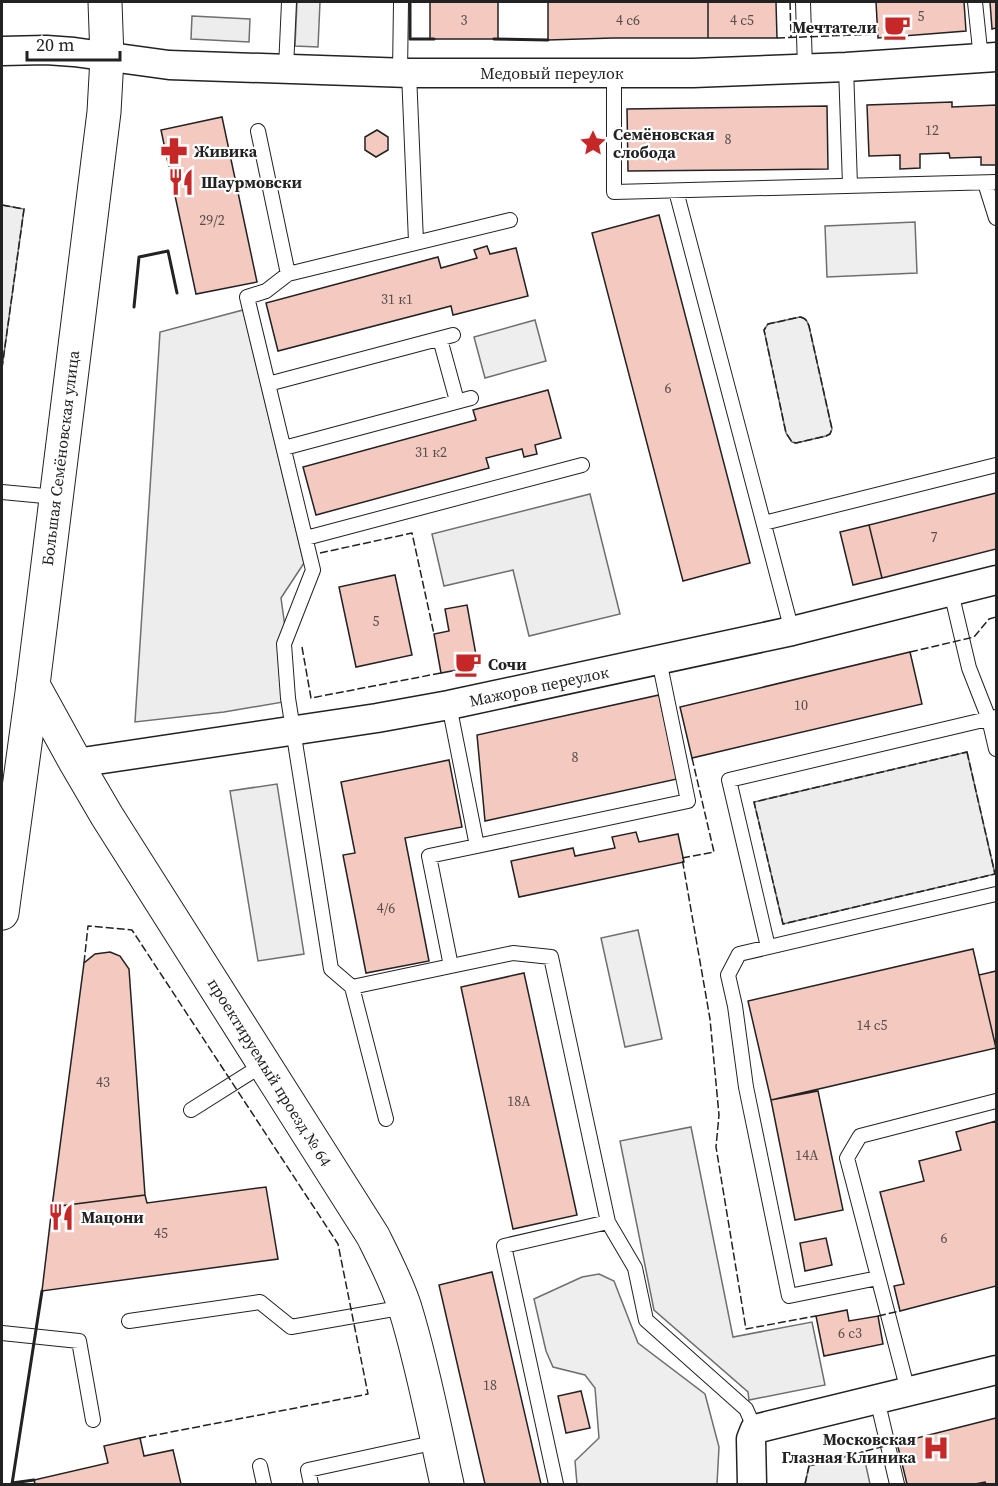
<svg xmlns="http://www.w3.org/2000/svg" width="998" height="1486" viewBox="0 0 998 1486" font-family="'Source Serif 4',serif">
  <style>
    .green { fill: #eee; stroke: #6f6f6f; stroke-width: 1.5 }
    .parking { fill: #ededed; stroke: #6f6f6f; stroke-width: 1.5 }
    .building { fill: #f3c9c0; stroke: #222; stroke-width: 1.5 }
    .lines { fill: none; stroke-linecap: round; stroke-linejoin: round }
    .service-casing { stroke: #222; stroke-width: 16 }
    .minor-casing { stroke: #222; stroke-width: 31 }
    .tertiary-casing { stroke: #222; stroke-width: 35 }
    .secondary-casing { stroke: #222; stroke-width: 35 }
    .service { stroke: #fff; stroke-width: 14 }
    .minor { stroke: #fff; stroke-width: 28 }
    .tertiary { stroke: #fff; stroke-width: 33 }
    .secondary { stroke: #fff; stroke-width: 33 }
    .fence { stroke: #222; stroke-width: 1.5; stroke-dasharray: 8 3; stroke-linecap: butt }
    .wall { stroke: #222; stroke-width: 3 }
    .labels { text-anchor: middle; stroke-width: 4.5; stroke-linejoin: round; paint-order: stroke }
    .number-label { font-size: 14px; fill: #564c4a }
    .poi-label { font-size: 16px; font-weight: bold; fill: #222; stroke: #fff; text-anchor: start }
    .street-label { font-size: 16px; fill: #222; stroke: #fff }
  </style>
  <rect width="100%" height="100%" fill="#fff"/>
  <path class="green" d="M2 205 24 209 2 368Z
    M915 222 917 273 827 277 825 226Z
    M800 317C806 318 807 321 809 326L832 429 830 434 826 436 796 443 792 442 786 433 764 330 768 324Z
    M535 320 546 361 485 378 474 337Z
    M638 930 662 1039 625 1047 601 938Z
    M599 1274 614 1281 638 1343 705 1394 719 1447 717 1484H577L575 1461 599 1438 595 1388 585 1375 553 1367 546 1351 534 1299 582 1277Z
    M863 1452 870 1484H805L809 1466Z"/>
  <path class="parking" d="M297 2H320L318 47 295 46Z
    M192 16 250 19 249 42 191 39Z
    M243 310 304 563 281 598 295 700 224 712 135 722 160 332Z
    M590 494 620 614 529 636 513 570 444 586 432 534Z
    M967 752 995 874 783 924 754 802Z
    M277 784 304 954 258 961 230 791Z
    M691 1127 733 1337 812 1322 825 1385 749 1400 748 1392 654 1310 620 1141Z"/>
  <path class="building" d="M430 2H498V39H430Z
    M548 2H708V38H613L548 40Z
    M708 2H776L777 38H708Z
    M876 2H964L966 31 878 38Z
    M990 2H996V28L992 29Z
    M952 102V107L996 105V165H981V157L950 158 949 153 920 154V168L900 169V155L869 156 867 105Z
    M827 106 828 169 628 171 627 109Z
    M222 117 257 282 196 294 161 130Z
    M377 130 388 137V150L376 157 365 150V137Z
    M659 215 750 563 683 581 592 233Z
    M487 246 490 254 516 248 528 296 453 315 451 306 278 351 266 303 438 257 441 268 477 258 474 250Z
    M548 390 561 438 535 445 537 454 524 457 522 449 486 458 489 468 316 515 303 467 476 420 473 410Z
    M996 493V549L882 578 869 525Z
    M869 525 882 578 853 585 840 532Z
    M395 575 412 655 356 667 339 587Z
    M467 605 478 666 441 673 434 634 449 631 445 609Z
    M910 652 922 704 692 758 680 707Z
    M659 695 677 779 485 821 477 735Z
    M449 760 462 827 405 838 429 961 366 973 343 855 355 853 341 782Z
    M636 832 639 842 678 834 684 862 519 897 511 861 573 848 575 856 615 848 612 837Z
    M973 949 996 1048 771 1100 748 1001Z
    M110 952 120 956 129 969 145 1195 52 1207 84 963 95 954Z
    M996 971V1048L979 975Z
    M524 973 577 1215 513 1229 461 987Z
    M818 1091 843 1210 795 1220 771 1100Z
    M996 1121V1286L900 1311 894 1286 904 1284 880 1192 924 1181 919 1161 961 1150 956 1132Z
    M266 1187 278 1259 42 1291 52 1207 145 1195 147 1203Z
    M826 1238 832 1265 805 1271 800 1243Z
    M492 1272 541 1484H485L439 1285Z
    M847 1310 849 1321 878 1316 883 1344 824 1356 816 1316Z
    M581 1391 590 1428 566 1433 558 1396Z
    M996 1418V1484H986L985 1482 975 1484H907L897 1443Z
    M140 1438 144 1456 173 1450 181 1484H35L34 1480 108 1463 104 1446Z"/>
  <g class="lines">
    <defs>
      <path id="service" d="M803 2 805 69
        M975 2 981 59
        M846 67 850 185
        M286 68 289 2
        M400 73 401 2
        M409 73 416 242
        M614 74V192L996 182
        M258 131 288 274
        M985 183 996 218
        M676 191 792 631
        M440 339 457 401
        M268 384 453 335
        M284 448 471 398
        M2 492 55 497
        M764 523 996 465
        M306 538 582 465
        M951 592 969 668 989 719 996 749
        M449 705 477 846 429 856 451 966 352 987 331 969 288 698 284 644 313 570 247 297 266 291 288 274 510 220
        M477 846 688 801 659 660
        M768 947 729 780 996 717
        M451 966 513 953 551 957 608 1222 635 1268 646 1320 746 1409 755 1429
        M352 987 386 1119
        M191 1110 264 1064
        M878 1278 789 1296 746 1087 735 1006 728 975 739 954 996 894
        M129 1321 260 1302 291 1327 405 1307
        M2 1333 79 1341 93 1420
        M908 1391 847 1158 860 1136 996 1101
        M877 1399 897 1484
        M260 1466 264 1484
        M311 1484 308 1470 437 1442
        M556 1484 504 1246 608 1222"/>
      <path id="minor" d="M2 51 46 50 74 52 169 65 409 73H693L846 67 996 57
        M76 763 377 718 449 705 792 631 996 580
        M752 1484 751 1439 755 1429 996 1370"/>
      <path id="tertiary" d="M33 685 76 763 107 816 373 1236C385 1260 397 1283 405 1308 423 1366 434 1426 447 1484"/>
      <path id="secondary" d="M2 913 33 685 104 112 107 58 105 2"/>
    </defs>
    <use href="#service" class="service-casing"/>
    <use href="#minor" class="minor-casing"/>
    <use href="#tertiary" class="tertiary-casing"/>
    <use href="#secondary" class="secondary-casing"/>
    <use href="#service" class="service"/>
    <use href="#minor" class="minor"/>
    <use href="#tertiary" class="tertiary"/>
    <use href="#secondary" class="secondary"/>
    <path class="fence" d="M790 2 791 37
      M777 38 878 34
      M2 205 24 209 2 368
      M800 317C806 318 807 321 809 326L832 429 830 434 826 436 796 443 792 442 786 433 764 330 768 324Z
      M320 553 412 533 434 634
      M302 647 311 698 441 673
      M910 652 974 637 989 619 996 617
      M967 752 995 874 783 924 754 802Z
      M692 758 714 852 682 858 710 1019 719 1115 716 1147 746 1329 816 1316
      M84 963 88 926 132 930 338 1244 368 1394 140 1438
      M878 1316 900 1311
      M805 1484 809 1466 885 1446"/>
    <path class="wall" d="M410 2V39H434
      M494 39 548 40
      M134 307 139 257 168 251 177 293
      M12 1483 34 1480
      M12 1484 42 1291"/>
  </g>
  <defs>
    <symbol id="cafe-bare" viewBox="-9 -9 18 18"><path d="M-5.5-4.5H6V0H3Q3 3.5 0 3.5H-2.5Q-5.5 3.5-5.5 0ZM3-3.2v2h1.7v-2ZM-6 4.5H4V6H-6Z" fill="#c62828" stroke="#fff" stroke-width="2.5" paint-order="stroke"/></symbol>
    <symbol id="sight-bare" viewBox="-9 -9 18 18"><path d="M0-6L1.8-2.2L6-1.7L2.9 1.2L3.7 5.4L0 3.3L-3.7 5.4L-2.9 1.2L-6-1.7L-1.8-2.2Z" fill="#c62828" stroke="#fff" stroke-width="2.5" paint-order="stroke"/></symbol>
    <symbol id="pharmacy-bare" viewBox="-9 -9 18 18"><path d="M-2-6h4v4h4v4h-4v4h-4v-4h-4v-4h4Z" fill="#c62828" stroke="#fff" stroke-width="2.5" paint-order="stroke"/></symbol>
    <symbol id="restaurant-bare" viewBox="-9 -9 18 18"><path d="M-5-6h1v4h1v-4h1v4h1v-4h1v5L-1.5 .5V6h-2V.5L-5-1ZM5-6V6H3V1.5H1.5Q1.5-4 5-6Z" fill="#c62828" stroke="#fff" stroke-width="2.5" paint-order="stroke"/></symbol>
    <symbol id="hospital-bare" viewBox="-9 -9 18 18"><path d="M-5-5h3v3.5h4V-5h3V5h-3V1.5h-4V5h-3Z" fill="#c62828" stroke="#fff" stroke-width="2.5" paint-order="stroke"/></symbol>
  </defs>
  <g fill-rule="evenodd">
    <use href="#cafe-bare" x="878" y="8" width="38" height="38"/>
    <use href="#sight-bare" x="574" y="124" width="38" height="38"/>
    <use href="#pharmacy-bare" x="155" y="132" width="38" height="38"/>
    <use href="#restaurant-bare" x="162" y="163" width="38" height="38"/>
    <use href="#cafe-bare" x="449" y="645" width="38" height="38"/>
    <use href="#restaurant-bare" x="42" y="1198" width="38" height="38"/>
    <use href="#hospital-bare" x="917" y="1429" width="38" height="38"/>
  </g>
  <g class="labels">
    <g class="number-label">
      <text x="921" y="21">5</text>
      <text x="464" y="25">3</text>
      <text x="628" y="25">4 с6</text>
      <text x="742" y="25">4 с5</text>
      <text x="932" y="135">12</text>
      <text x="728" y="144">8</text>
      <text x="212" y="225">29/2</text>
      <text x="397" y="304">31 к1</text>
      <text x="668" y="393">6</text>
      <text x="431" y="457">31 к2</text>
      <text x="934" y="542">7</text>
      <text x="376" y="626">5</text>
      <text x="801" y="710">10</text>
      <text x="575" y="762">8</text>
      <text x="386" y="913">4/6</text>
      <text x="872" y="1030">14 с5</text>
      <text x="103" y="1087">43</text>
      <text x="519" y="1106">18А</text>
      <text x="807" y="1160">14A</text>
      <text x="161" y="1238">45</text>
      <text x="944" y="1243">6</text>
      <text x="850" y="1338">6 с3</text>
      <text x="490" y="1390">18</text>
    </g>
    <g class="poi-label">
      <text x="877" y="33" text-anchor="end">Мечтатели</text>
      <text x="613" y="140">Семёновская<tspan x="613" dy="18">слобода</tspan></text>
      <text x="194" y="157">Живика</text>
      <text x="201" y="188">Шаурмовски</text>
      <text x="488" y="670">Сочи</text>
      <text x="81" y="1223">Мацони</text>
      <text x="916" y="1445" text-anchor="end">Московская<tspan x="916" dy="18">Глазная Клиника</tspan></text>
    </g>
    <g class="street-label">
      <text x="552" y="79">Медовый переулок</text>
      <text transform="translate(60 458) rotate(-83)" y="6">Большая Семёновская улица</text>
      <text transform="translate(539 686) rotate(-12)" y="6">Мажоров переулок</text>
      <text transform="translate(270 1072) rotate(58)" y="6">проектируемый проезд № 64</text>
    </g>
  </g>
  <rect width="998" height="1486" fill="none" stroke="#222222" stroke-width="6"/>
  <path d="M27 51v9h93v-9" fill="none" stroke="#222222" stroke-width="3"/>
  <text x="36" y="51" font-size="18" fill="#222222" stroke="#ffffff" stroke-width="4.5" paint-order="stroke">20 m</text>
</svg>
